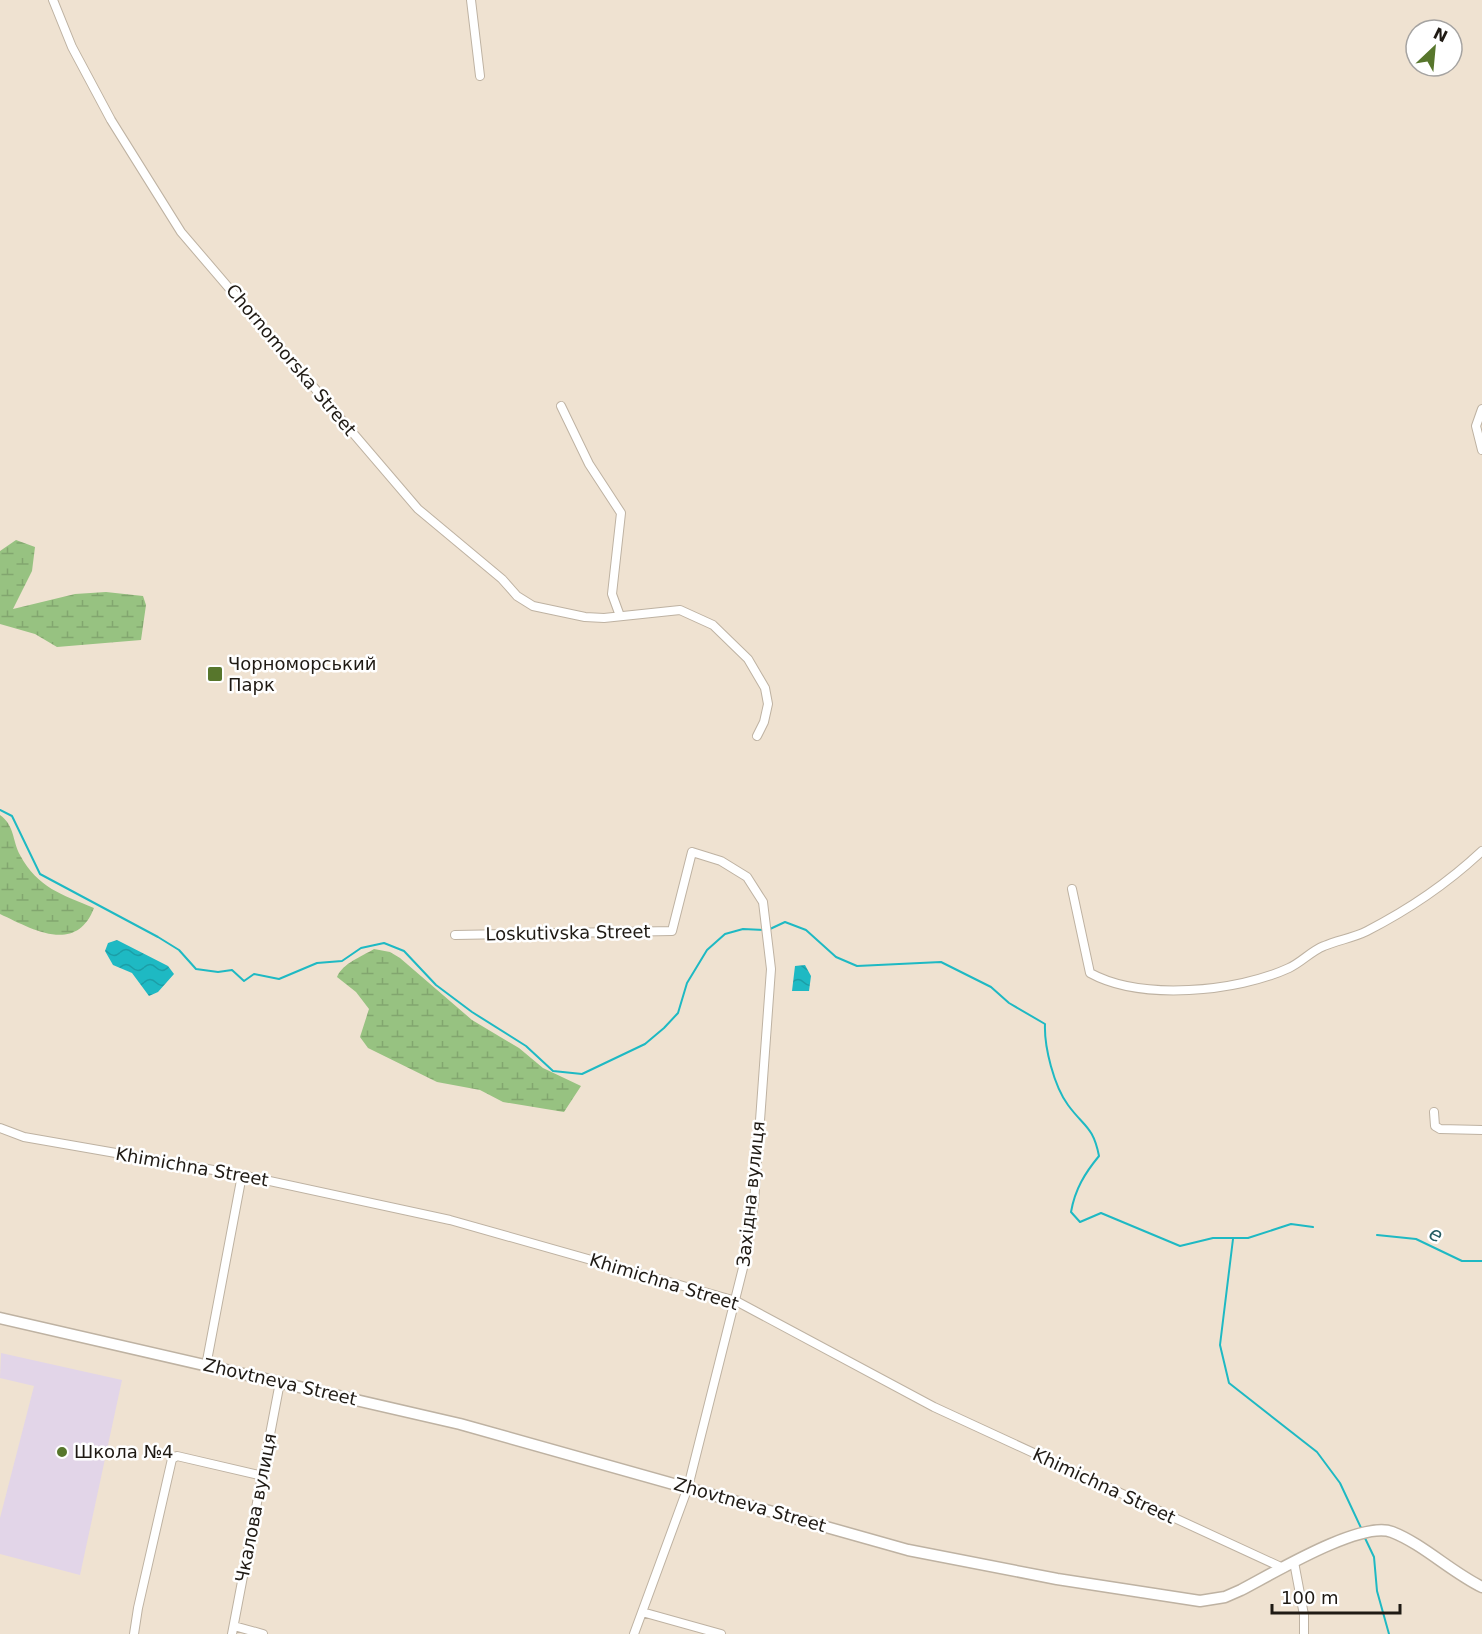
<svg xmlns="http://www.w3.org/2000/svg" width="1482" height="1634" viewBox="0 0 1482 1634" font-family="'DejaVu Sans',sans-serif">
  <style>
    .education { fill: #e2d5e8 }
    .wetland { fill: url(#wetland-marsh) }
    .water { fill: url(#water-waves) }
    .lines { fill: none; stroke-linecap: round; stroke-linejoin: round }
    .stream { stroke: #1eb9c3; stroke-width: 2 }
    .minor-casing { stroke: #beb2a2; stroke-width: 10 }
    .major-casing { stroke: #beb2a2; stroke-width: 13 }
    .minor { stroke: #fff; stroke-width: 8 }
    .major { stroke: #fff; stroke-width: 10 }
    .poi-dot { fill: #57762c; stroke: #fff; stroke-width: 2 }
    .labels { text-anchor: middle; stroke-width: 5; stroke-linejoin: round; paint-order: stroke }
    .street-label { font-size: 18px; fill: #1f1a14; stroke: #fff }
    .poi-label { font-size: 18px; fill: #1f1a14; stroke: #fff; text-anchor: start }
    .water-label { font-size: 20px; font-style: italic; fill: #245c61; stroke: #fff }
  </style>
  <defs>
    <pattern id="wetland-marsh" width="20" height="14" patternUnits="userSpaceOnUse" patternTransform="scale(1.5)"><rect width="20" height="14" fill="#97c281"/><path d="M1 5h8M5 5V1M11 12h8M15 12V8" fill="none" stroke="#82a66f"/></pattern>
    <pattern id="water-waves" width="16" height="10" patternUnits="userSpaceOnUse" patternTransform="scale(1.5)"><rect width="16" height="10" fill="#1eb9c3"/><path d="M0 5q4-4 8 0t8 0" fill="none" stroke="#1b9ea7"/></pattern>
  </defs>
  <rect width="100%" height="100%" fill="#efe2d1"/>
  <path class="education" d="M1 1353 122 1380 80 1575 0 1554V1518L34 1386 0 1378Z"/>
  <path class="wetland" d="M16 540 35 547 32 571 13 609 75 594 106 592 143 596 146 605 141 640 57 647 35 634 0 624V551Z
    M0 815C15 826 12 840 20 855 38 888 61 894 94 908 76 955 32 929 0 914Z
    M374 949 390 952 400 958 472 1020 519 1048 543 1068 581 1086 564 1112 503 1102 480 1090 437 1082 368 1048 360 1037 369 1009 356 992 337 977C343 963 361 957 374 949Z"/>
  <path class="water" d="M117 940 168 966 174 974 158 992 149 996 132 973 113 965 105 951 108 943Z
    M805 965 811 976 809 991H792L795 966Z"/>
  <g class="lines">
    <path class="stream" d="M0 810 12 816 40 874 158 937 179 950 196 969 218 972 232 970 244 981 254 974 279 979 317 963 342 961 361 948 384 943 404 951 436 985 472 1012 526 1046 553 1071 582 1074 645 1044 664 1028 678 1013 687 983 707 950 725 934 743 929 764 930
      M770 929 785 922 806 930 836 957 857 966 941 962 991 987 1009 1003 1045 1024C1044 1047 1054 1086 1068 1105 1084 1127 1093 1126 1099 1156 1085 1173 1075 1189 1071 1212L1080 1222 1101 1213 1180 1246 1213 1238H1248L1291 1224 1313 1227
      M1377 1235 1416 1239 1462 1261H1482
      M1233 1239 1220 1345 1229 1383 1317 1452 1340 1483 1362 1530
      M1364 1536 1374 1557 1377 1591 1389 1634"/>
    <defs>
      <path id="minor" d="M53 0 72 47 111 120 181 232 418 509 502 579 517 596 533 606 585 617 604 618 680 610 713 625 748 659 765 688 768 704 764 722 757 736
        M471 0 480 76
        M561 406 589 464 621 513 612 594 620 616
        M1482 409 1476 426 1482 450
        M1072 889 1090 973C1141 1001 1237 992 1289 968 1302 962 1311 951 1324 946 1338 940 1353 938 1367 931 1408 910 1449 882 1482 851
        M455 935 672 931 692 852 721 861 747 877 763 902 771 969 754 1203 745 1260 688 1487 634 1634
        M1434 1112 1435 1126 1440 1129 1482 1130
        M0 1128 24 1137 242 1175 450 1220 736 1301 934 1407 1283 1568
        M206 1366 242 1175
        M1294 1562 1304 1615V1634
        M642 1612 721 1634
        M234 1626 263 1634
        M134 1634 138 1608 172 1459 177 1456 263 1476
        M232 1634 280 1382"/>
      <path id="major" d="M0 1318 460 1424 908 1550 1057 1579 1200 1601 1225 1597 1241 1590C1272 1574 1361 1520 1392 1532 1423 1544 1451 1572 1482 1587"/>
    </defs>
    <use href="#minor" class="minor-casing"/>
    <use href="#major" class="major-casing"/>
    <use href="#minor" class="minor"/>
    <use href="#major" class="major"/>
  </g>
  <g class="poi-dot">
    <rect x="207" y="666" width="16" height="16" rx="3"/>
    <circle cx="62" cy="1452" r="6"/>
  </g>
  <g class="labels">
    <g class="street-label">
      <text transform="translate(291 360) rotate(50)" y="6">Chornomorska Street</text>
      <text transform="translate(568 933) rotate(-1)" y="6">Loskutivska Street</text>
      <text transform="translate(192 1167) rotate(10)" y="6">Khimichna Street</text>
      <text transform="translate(751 1194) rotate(-84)" y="6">Західна вулиця</text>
      <text transform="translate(664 1282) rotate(17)" y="6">Khimichna Street</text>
      <text transform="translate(280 1382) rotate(13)" y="6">Zhovtneva Street</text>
      <text transform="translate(1104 1486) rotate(25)" y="6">Khimichna Street</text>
      <text transform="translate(750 1505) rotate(16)" y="6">Zhovtneva Street</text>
      <text transform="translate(256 1508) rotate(-79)" y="6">Чкалова вулиця</text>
    </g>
    <g class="poi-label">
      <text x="228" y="670">Чорноморський<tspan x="228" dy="21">Парк</tspan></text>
      <text x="74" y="1458">Школа №4</text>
    </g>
    <g class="water-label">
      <text transform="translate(1436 1234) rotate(25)" y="7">e</text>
    </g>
  </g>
  <g transform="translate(1434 48) rotate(26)"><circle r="28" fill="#ffffff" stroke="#a5a3a1" stroke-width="1.5"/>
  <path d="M0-4.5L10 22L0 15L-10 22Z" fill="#57762c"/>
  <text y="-9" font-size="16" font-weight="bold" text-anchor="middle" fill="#1f1a14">N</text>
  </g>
  <path d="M1272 1604v9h128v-9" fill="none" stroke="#1f1a14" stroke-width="3"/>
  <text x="1281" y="1604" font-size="18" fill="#1f1a14" stroke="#ffffff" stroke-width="4.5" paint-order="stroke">100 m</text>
</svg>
